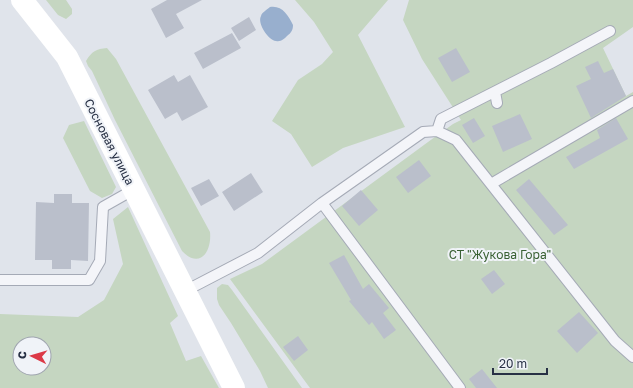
<svg xmlns="http://www.w3.org/2000/svg" width="633" height="388" viewBox="0 0 633 388" font-family="'Golos Text',sans-serif">
  <style>
    .green { fill: #c5d6c1; fill-rule: evenodd }
    .water { fill: #98afce }
    .building { fill: #babfcb }
    .lines { fill: none; stroke-linecap: round; stroke-linejoin: round }
    .lane-casing { stroke: #a5aab6; stroke-width: 12 }
    .lane { stroke: #f4f5f9; stroke-width: 10 }
    .secondary { stroke: #fff; stroke-width: 22 }
    .labels { text-anchor: middle; stroke-width: 4; stroke-linejoin: round; paint-order: stroke }
    .street-label { font-size: 12px; fill: #273044; stroke: #f0f3f8 }
    .park-label { font-size: 12px; fill: #396133; stroke: #f0f3f8 }
  </style>
  <rect width="100%" height="100%" fill="#e0e4eb"/>
  <path class="green" d="M46 0H66L72 9V14L66 19 58 15Z
    M295 0H388L358 35 405 127 343 148 312 167 291 134 272 121 298 80 322 64 333 52 314 22Z
    M409 0H633V27L603 48 626 96 633 92V388H310L230 279 262 264 428 142 453 124 461 120 422 59 403 20Z
    M107 48 116 59 210 232C212 251 200 270 182 251L115 120 92 71 88 66 86 61C92 51 96 49 107 48Z
    M84 121 116 187 112 194 102 198 90 191 63 138 69 125Z
    M128 207 178 316 170 323 186 361 201 356 219 388H0V314L78 317 104 300 123 264 113 219ZM20 344H44V368H20Z
    M222 284 228 285 232 290 302 388H268L260 371 231 323 219 305 217 299V288Z"/>
  <path class="water" d="M270 7C282 5 288 15 293 25 293 30 291 33 287 36 284 39 281 42 276 41 268 40 257 23 261 16 262 12 267 10 270 7Z"/>
  <path class="building" d="M167 0H202L176 14 184 28 166 38 151 9Z
    M249 17 256 30 239 41 231 28Z
    M232 33 241 48 203 69 194 53Z
    M456 48 470 72 452 82 438 58Z
    M598 61 604 73 613 69 626 96 591 118 576 86 591 79 585 67Z
    M174 75 178 82 190 75 208 107 182 121 177 112 165 119 148 90Z
    M520 114 532 139 503 152 492 126Z
    M474 118 485 136 473 143 462 125Z
    M616 118 628 139 574 169 566 157 600 138 597 130Z
    M419 160 431 176 408 193 396 177Z
    M251 173 263 192 234 211 222 192Z
    M209 179 219 196 201 206 191 188Z
    M529 179 568 225 554 235 516 190Z
    M361 190 378 210 359 226 342 206Z
    M54 194H72V203H89L88 261 71 260V269H52V260H35L36 202 54 203Z
    M344 255 363 289 369 284 389 308 383 313 396 330 384 339 372 322 369 325 349 301 351 300 329 263Z
    M494 270 505 284 492 294 481 279Z
    M579 312 598 333 577 353 557 331Z
    M298 336 308 350 294 361 283 347Z
    M482 369 497 388H476L469 379Z"/>
  <g class="lines">
    <defs>
      <path id="lane" d="M495 92 497 103
        M437 131 441 119 551 63 610 31
        M491 184 633 101
        M322 203 460 388
        M0 280H89L100 261 103 207 133 190
        M185 291 258 253 322 203 423 132 437 131 456 140 615 341 633 357"/>
    </defs>
    <use href="#lane" class="lane-casing"/>
    <use href="#lane" class="lane"/>
    <path class="secondary" d="M22 0 67 57 234 388"/>
  </g>
  <g class="labels">
    <g class="street-label">
      <text transform="translate(109 142) rotate(63)" y="4">Сосновая улица</text>
    </g>
    <g class="park-label">
      <text x="500" y="259">СТ "Жукова Гора"</text>
    </g>
  </g>
  <g transform="translate(32 356) rotate(275)"><circle r="19" fill="#f0f3f8" stroke="#a0a5b0"/>
  <path d="M0-3L7 15L0 10L-7 15Z" fill="#dc3947"/>
  <text y="-6" font-size="11" font-weight="bold" text-anchor="middle" fill="#273044">С</text>
  </g>
  <path d="M493 368v6h54v-6" fill="none" stroke="#273044" stroke-width="2"/>
  <text x="499" y="368" font-size="12" fill="#273044" stroke="#f0f3f8" stroke-width="3" paint-order="stroke">20 m</text>
</svg>
